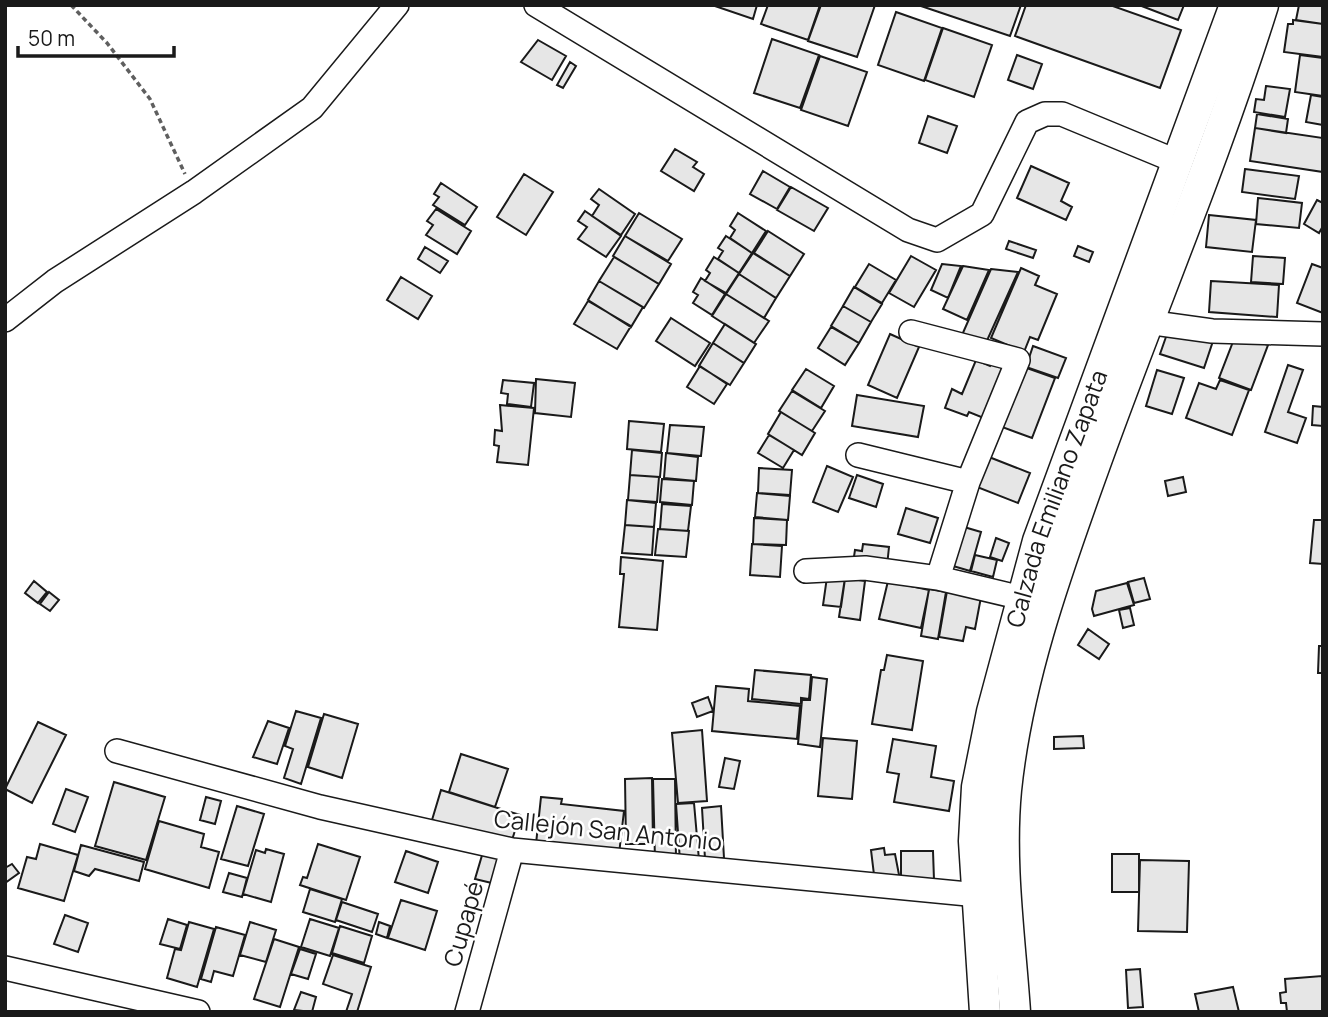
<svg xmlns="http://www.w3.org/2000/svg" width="1328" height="1017" viewBox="0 0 1328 1017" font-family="Manrope,sans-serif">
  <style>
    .building { fill: #e6e6e6; stroke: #1a1a1a; stroke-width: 2 }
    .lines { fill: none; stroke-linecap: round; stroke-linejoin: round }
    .minor-casing { stroke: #1a1a1a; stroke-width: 26 }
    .major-casing { stroke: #1a1a1a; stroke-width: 33 }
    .path { stroke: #5f5f5f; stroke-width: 3.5; stroke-dasharray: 5 3.5; stroke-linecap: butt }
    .minor { stroke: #fff; stroke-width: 23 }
    .major { stroke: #fff; stroke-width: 30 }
    .labels { text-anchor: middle; stroke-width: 5; stroke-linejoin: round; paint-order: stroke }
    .street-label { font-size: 24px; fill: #1a1a1a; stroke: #fff }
  </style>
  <rect width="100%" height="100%" fill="#fff"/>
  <path class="building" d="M712 5H757L753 19Z
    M768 5H820L808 40 761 24Z
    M821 5H875L857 57 808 41Z
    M918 5H1021L1010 36Z
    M1026 5H1110L1181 30 1160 88 1015 36Z
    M1139 5H1184L1178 20Z
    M1299 5H1323V24L1296 20Z
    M896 12 942 28 924 81 878 65Z
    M1293 20 1323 24V57L1284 52 1288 24H1293Z
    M943 28 992 45 974 97 925 80Z
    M772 39 819 55 800 108 754 93Z
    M538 40 566 56 552 80 521 62Z
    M1017 55 1042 64 1033 89 1008 80Z
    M1300 55 1323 58V96L1295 92Z
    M820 56 867 72 848 126 801 110Z
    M570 62 576 66 563 88 557 85Z
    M1266 86 1290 89 1285 117 1254 112 1256 99 1264 100Z
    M1311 95 1323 97V125L1306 122Z
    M1257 114 1288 119 1286 133 1255 128Z
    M928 116 957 126 947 153 919 143Z
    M1255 128 1323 138V172L1250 161Z
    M675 149 697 162 693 167 704 174 694 191 661 171Z
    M1031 166 1069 183 1061 201 1072 207 1066 220 1017 198Z
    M1245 169 1299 176 1295 199 1242 192Z
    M763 171 790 187 777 209 750 194Z
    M524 174 553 192 526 235 497 217Z
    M441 183 477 207 465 225 433 205 439 197 434 194Z
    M791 187 828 208 814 231 777 210Z
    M599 189 635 214 621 235 592 216 599 205 591 199Z
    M1258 198 1302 203 1299 228 1256 224Z
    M1317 200 1323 203V226L1319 233 1304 224Z
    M436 209 471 231 457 254 426 235 433 225 427 221Z
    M585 211 621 236 606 257 578 239 587 227 578 221Z
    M639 213 682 239 668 261 625 236Z
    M738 213 766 231 752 253 730 238 735 230 730 226Z
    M1209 215 1256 220 1252 252 1206 247Z
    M768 231 804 254 790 276 754 253Z
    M625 236 671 264 659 284 613 256Z
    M726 236 752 253 739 273 718 259 723 251 718 248Z
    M1009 241 1036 250 1033 258 1006 249Z
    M1078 246 1093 252 1089 262 1074 256Z
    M425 247 448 261 440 273 418 259Z
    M753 253 790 276 776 298 739 274Z
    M911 256 936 270 914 307 889 293Z
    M1253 256 1285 258 1283 284 1251 282Z
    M614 257 659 284 644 308 599 281Z
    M714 257 739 273 726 293 705 281 710 273 706 270Z
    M869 264 896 280 882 303 855 287Z
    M942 264 961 266 948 298 931 290Z
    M1312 264 1323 268V313L1297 303Z
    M963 266 989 270 967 320 943 309Z
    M1021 268 1039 276 1035 285 1057 294 1038 340 1030 337 1024 352 991 338Z
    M991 269 1018 272 985 345 962 335Z
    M739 274 776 298 764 318 726 294Z
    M401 277 432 296 418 319 387 300Z
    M701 278 725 294 712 315 693 303 698 295 693 292Z
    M599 281 643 307 631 327 588 300Z
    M1211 281 1279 285 1277 317 1209 312Z
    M854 287 882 304 871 322 843 306Z
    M726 294 769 321 754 343 712 316Z
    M588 301 631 326 617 349 574 324Z
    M843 306 871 322 859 343 831 326Z
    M671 318 710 343 695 366 656 341Z
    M725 324 756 344 744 363 713 343Z
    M831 327 859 343 845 365 818 348Z
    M890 334 919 347 897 398 868 385Z
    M1167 334 1213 341 1204 368 1160 354Z
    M1236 334 1268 345 1251 390 1219 378Z
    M713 343 744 363 730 385 699 366Z
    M1033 346 1066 358 1058 378 1026 367Z
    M994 357 1014 366 991 421 969 412 967 416 945 408 952 389 962 394 976 360 990 366Z
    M1288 365 1303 370 1288 412 1306 418 1297 443 1265 432Z
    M700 366 727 384 714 404 687 387Z
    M1024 367 1055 378 1032 438 1002 427Z
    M806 369 834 386 821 408 792 390Z
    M1157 370 1184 378 1172 414 1146 406Z
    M536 379 575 383 571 417 535 413Z
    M503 380 534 383 531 407 507 404 508 394 501 393Z
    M1220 380 1249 390 1232 435 1186 418 1199 383 1216 389Z
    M792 391 825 411 812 431 779 411Z
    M857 395 924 406 918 437 852 426Z
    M500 405 534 408 528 465 497 462 499 446 494 445 495 430 502 431Z
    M1313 406 1323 407V426L1312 425Z
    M781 412 815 433 802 455 768 434Z
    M629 421 664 424 661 452 627 449Z
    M670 425 704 427 701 456 667 453Z
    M769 435 794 450 783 468 758 453Z
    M632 450 662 453 660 477 630 475Z
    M666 453 698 457 696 481 664 478Z
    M989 457 1030 473 1018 503 977 487Z
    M827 466 853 477 838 512 813 502Z
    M759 468 792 470 790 495 758 493Z
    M630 475 659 477 657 502 628 500Z
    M857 475 883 484 876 507 849 498Z
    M1183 477 1186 492 1168 496 1165 481Z
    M662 479 694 481 692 505 660 502Z
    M757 493 790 496 788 520 755 517Z
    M627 500 656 503 654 527 625 525Z
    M662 504 691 506 688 531 660 529Z
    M906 508 938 518 930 543 898 534Z
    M754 518 787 520 786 545 753 544Z
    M1314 520H1323V564L1310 563Z
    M625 525 654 527 652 555 622 553Z
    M964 527 981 532 970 571 953 566Z
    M658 529 689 531 686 557 655 555Z
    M996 538 1009 543 1002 561 990 557Z
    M752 544 782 546 780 577 750 575Z
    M863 544 889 547 887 566 853 563 855 550 862 551Z
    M975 555 997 560 993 577 971 571Z
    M621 557 663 561 657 630 619 627 624 574H620Z
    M827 577 845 579 841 607 823 605Z
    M845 578 865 581 860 620 839 617Z
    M1144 578 1150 599 1134 603 1128 582Z
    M34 581 47 592 38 603 25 593Z
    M888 581 929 590 921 628 879 619Z
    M1127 583 1134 605 1094 616 1092 609 1096 591Z
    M929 589 946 592 938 639 921 636Z
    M947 591 981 597 975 629 966 627 963 641 939 637Z
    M49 592 59 600 50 611 40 604Z
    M1130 608 1134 625 1123 628 1119 610Z
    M1088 629 1109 644 1099 659 1078 645Z
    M1319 646H1323V673H1318Z
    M887 655 923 661 912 730 872 724 881 670H884Z
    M755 670 811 675 809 699 801 698V704L752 699Z
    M812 677 827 679 820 747 798 744 802 700H810Z
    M716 686 749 689 748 701 800 706 797 739 712 731Z
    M708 697 713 711 697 717 692 703Z
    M296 711 321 718 301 784 284 778 293 749 285 746Z
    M324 714 358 724 342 778 308 767Z
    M268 721 289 728 277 764 253 757Z
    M38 722 66 735 32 803 5 789Z
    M702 730 707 801 678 803 672 733Z
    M1083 736 1084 748 1054 749V737Z
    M823 738 857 741 852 799 818 796Z
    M893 739 936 746 931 777 954 781 949 811 894 802 899 774 887 772Z
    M461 754 508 769 495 807 449 792Z
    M725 758 740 761 734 789 719 787Z
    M652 778 653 844H626L625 779Z
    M653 779H675L676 860H655Z
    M114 782 165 797 146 860 95 846Z
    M66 789 88 797 75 832 53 824Z
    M441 790 520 815 512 840 493 834 492 839 432 820Z
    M206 797 221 801 215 824 200 820Z
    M541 797 562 799 561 804 624 811 619 854 536 844Z
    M694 803 699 860 680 861 676 804Z
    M237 806 264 814 248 866 221 859Z
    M721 806 724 858 705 859 702 808Z
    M159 821 204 834 201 847 219 852 209 888 145 869Z
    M40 844 78 855 64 901 18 888 27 857 36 859Z
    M318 844 360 857 346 900 300 885 303 877 307 878Z
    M81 845 144 862 139 881 95 869 89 876 74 871Z
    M884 848 885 855 895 854 900 880 875 883 871 850Z
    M266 849 284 854 271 902 243 894 256 850 265 853Z
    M406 851 438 862 428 893 395 882Z
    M901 851H933L934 880 901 881Z
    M483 852 503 857 496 884 475 879Z
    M1112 854H1139V892H1112Z
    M1140 860 1189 861 1187 932 1138 931Z
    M12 864 19 873 5 883V868Z
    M229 873 247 878 242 897 223 892Z
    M310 889 342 899 335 922 303 912Z
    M401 900 437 911 425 950 388 938Z
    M342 902 378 914 372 932 336 920Z
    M65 915 88 923 78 952 54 944Z
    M168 919 187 925 180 949 160 944Z
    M310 919 339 928 330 956 301 947Z
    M189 922 214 929 197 987 167 978 175 949 181 950Z
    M250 922 276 930 266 962 240 955Z
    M379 922 390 926 387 938 376 934Z
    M340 926 372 936 364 963 332 953Z
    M216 927 245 935 233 976 214 971 211 982 201 979Z
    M274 939 299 947 280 1007 254 999Z
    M300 949 316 954 308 979 291 974Z
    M333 955 371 967 357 1012H346L352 994 323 984Z
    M1140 969 1143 1007 1128 1008 1126 970Z
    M1322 976 1323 1011 1287 1012 1286 1003H1281L1280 993 1286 992 1285 979Z
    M1233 987 1239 1012H1199L1195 994Z
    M301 992 316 997 312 1012 294 1010Z"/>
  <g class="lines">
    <defs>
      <path id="minor" d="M536 5 908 230 937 240 982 214 1027 122 1045 114H1062L1178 162
        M5 320 55 281 194 192 312 108 397 5
        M1147 322 1212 331 1323 334
        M911 332 1018 360 968 482 938 578
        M858 455 968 482
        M806 571 865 568 938 578 1022 598
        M117 751 320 807 512 850 978 895
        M5 968 198 1012
        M467 1012 512 850"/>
      <g id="major">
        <path id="s1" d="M985 1012 974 841 977 787 992 712 1038 541 1235 5"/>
        <path d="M1015 1012C1010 938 999 863 1006 790 1017 683 1054 578 1090 478 1146 320 1213 165 1263 5"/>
      </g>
    </defs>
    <use href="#minor" class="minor-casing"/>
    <use href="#major" class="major-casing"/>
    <path class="path" d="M71 5 107 43 150 99 185 174"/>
    <use href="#minor" class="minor"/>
    <use href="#major" class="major"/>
  </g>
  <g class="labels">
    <g class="street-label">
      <text dy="8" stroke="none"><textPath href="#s1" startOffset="525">Calzada Emiliano Zapata</textPath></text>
      <text transform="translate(608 831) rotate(6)" y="8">Callejón San Antonio</text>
      <text transform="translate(464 924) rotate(-74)" y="8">Cupapé</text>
    </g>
  </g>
  <rect width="1328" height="1017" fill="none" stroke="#1a1a1a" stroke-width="14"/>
  <path d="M18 46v10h156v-10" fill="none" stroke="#1a1a1a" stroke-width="3.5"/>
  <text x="28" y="46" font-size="21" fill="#1a1a1a" stroke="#ffffff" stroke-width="5" paint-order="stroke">50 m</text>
</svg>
